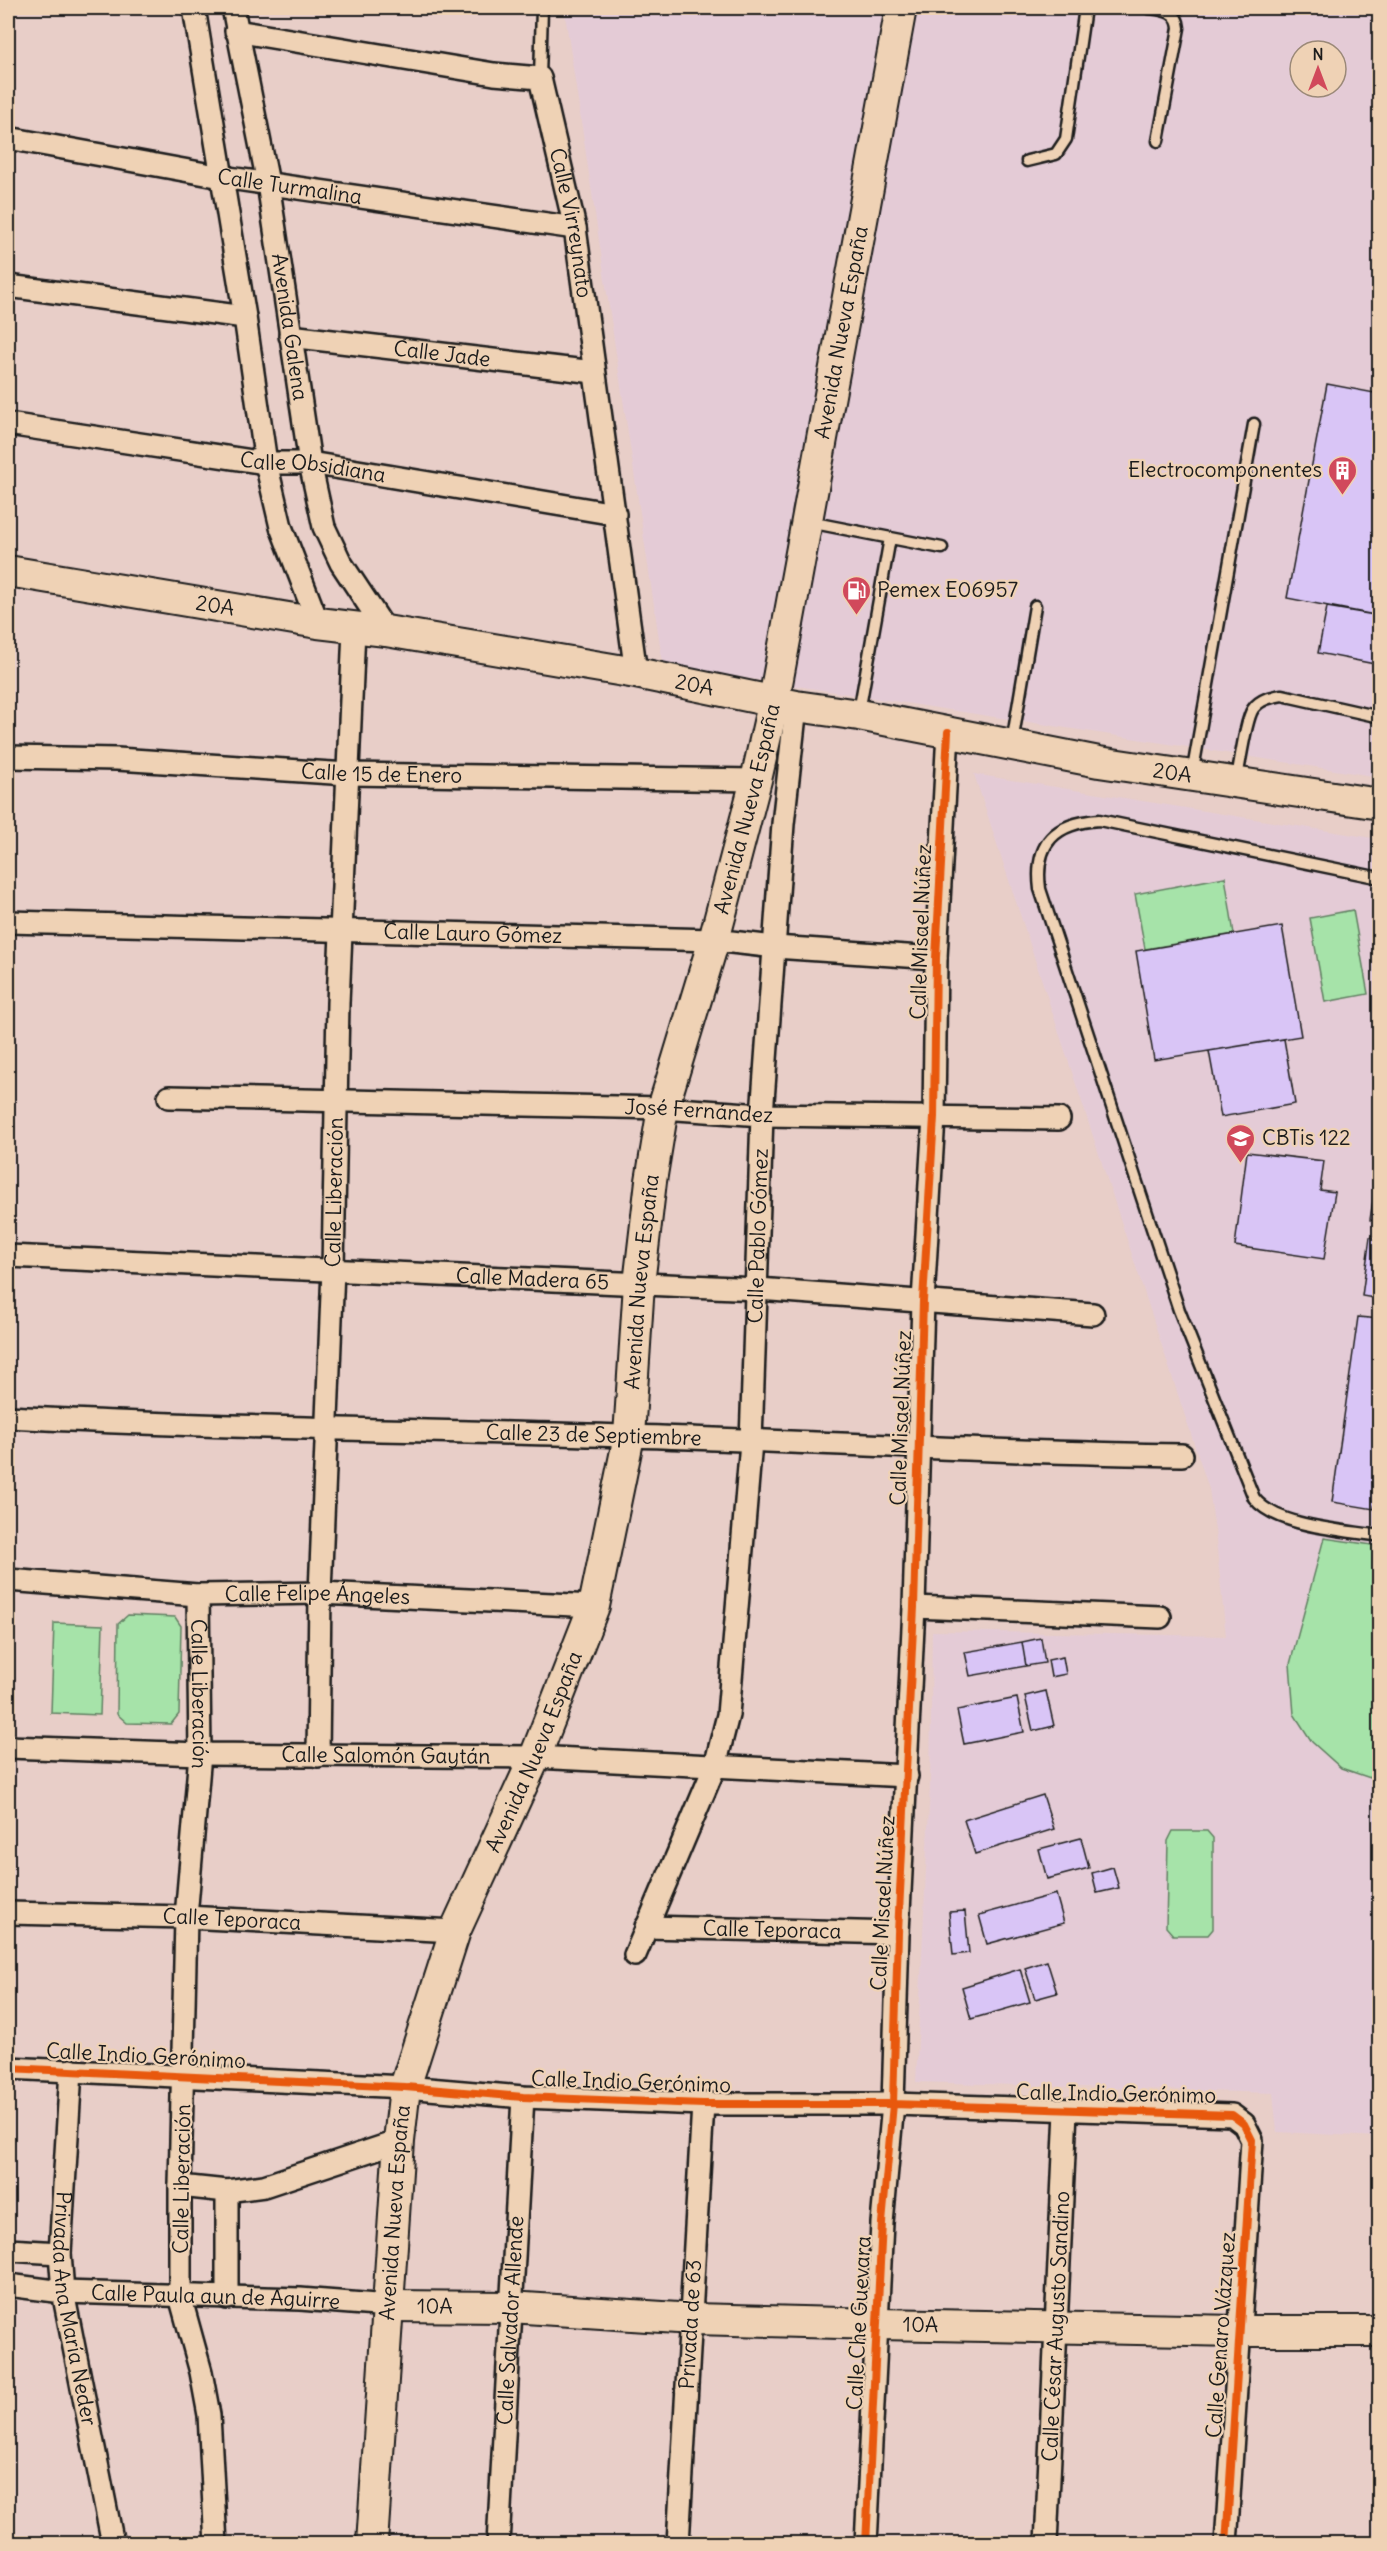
<svg xmlns="http://www.w3.org/2000/svg" width="1387" height="2551" viewBox="0 0 1387 2551" font-family="Delius,sans-serif">
  <style>
    .built { fill: #e4cbd6; fill-rule: evenodd }
    .green { fill: #a6e3a9; stroke: #618062; stroke-width: 1.5 }
    .building { fill: #d9c5f6; stroke: #1c1c1c; stroke-width: 1.5 }
    .lines { fill: none; stroke-linecap: round; stroke-linejoin: round }
    .lane-casing { stroke: #1c1c1c; stroke-width: 15 }
    .street-casing { stroke: #1c1c1c; stroke-width: 26 }
    .secondary-casing { stroke: #1c1c1c; stroke-width: 34 }
    .lane { stroke: #efd2b5; stroke-width: 10 }
    .street { stroke: #efd2b5; stroke-width: 21 }
    .secondary { stroke: #efd2b5; stroke-width: 30 }
    .cycleway-casing { stroke: #efd2b5; stroke-width: 11 }
    .cycleway { stroke: #e8590c; stroke-width: 8 }
    .labels { text-anchor: middle; stroke-width: 4.5; stroke-linejoin: round; paint-order: stroke }
    .street-label { font-size: 21px; fill: #1c1c1c; stroke: #efd2b5 }
    .poi-label { font-size: 21px; fill: #1c1c1c; stroke: #efd2b5; text-anchor: start }
  </style>
  <rect width="100%" height="100%" fill="#e8cec8"/>
  <filter id="ink" filterUnits="userSpaceOnUse"><feTurbulence type="fractalNoise" baseFrequency=".0167" numOctaves="2"/><feDisplacementMap in="SourceGraphic" scale="12" xChannelSelector="R" yChannelSelector="G"/><feConvolveMatrix kernelMatrix="1 2 1 2 8 2 1 2 1" color-interpolation-filters="sRGB"/></filter>
  <g filter="url(#ink)">
    <path class="built" d="M564 8H1379V777L663 665ZM1300 51H1336V87H1300Z
      M974 774 1379 839V2137L1277 2132 1273 2093 916 2082 930 1785 932 1631 1226 1636 1215 1530 1209 1489Z"/>
    <path class="green" d="M1225 877 1234 934 1145 949 1135 894Z
      M1353 910 1368 994 1325 1002 1310 918Z
      M1324 1538 1379 1546V1781L1341 1768 1312 1742 1294 1714 1290 1664Z
      M128 1615 175 1617 181 1626 179 1714 171 1724 127 1723 117 1714 118 1624Z
      M54 1623 103 1625 100 1715 51 1713Z
      M1173 1831H1207L1213 1838V1929L1208 1935H1173L1166 1927 1168 1841Z"/>
    <path class="building" d="M1327 384 1380 394V616L1287 598Z
      M1327 607 1380 616V665L1318 653Z
      M1282 926 1301 1036 1154 1060 1136 951Z
      M1284 1039 1295 1104 1221 1117 1209 1051Z
      M1247 1152 1324 1161 1320 1190 1335 1192 1324 1259 1235 1246Z
      M1377 1174H1380V1222L1370 1220Z
      M1370 1237 1380 1239V1299L1362 1296Z
      M1358 1317 1380 1319V1465L1374 1509 1332 1502Z
      M1041 1638 1045 1663 1026 1666 1022 1642Z
      M1022 1642 1026 1666 970 1676 965 1652Z
      M1063 1657 1066 1674 1051 1677 1048 1660Z
      M1046 1691 1054 1726 1033 1731 1025 1696Z
      M1017 1698 1024 1732 964 1744 957 1710Z
      M1043 1795 1054 1829 975 1854 964 1820Z
      M1081 1838 1089 1868 1047 1879 1039 1849Z
      M1113 1867 1119 1888 1097 1893 1092 1873Z
      M1056 1894 1064 1923 987 1944 979 1915Z
      M965 1911 969 1953 953 1955 949 1912Z
      M1047 1961 1057 1993 1035 1999 1025 1968Z
      M1020 1969 1030 2002 971 2019 962 1987Z"/>
    <g class="lines">
      <defs>
        <path id="lane" d="M1149 8C1164 10 1178 11 1179 28L1158 141
          M540 78 542 8
          M1027 161 1056 154 1066 139 1085 8
          M809 522 942 548
          M859 712 890 538
          M1012 743 1035 606
          M1192 775 1254 424
          M1236 782C1240 766 1245 721 1253 709 1260 699 1271 697 1282 695L1380 717
          M1380 878 1099 820C1056 823 1034 842 1040 889L1179 1310 1254 1498C1276 1527 1344 1530 1380 1536"/>
        <g id="street">
          <path d="M194 8 245 317 266 463 281 527 318 623"/>
          <path id="s1" d="M233 8 268 183 310 463 324 527 341 563 386 631"/>
          <path id="s2" d="M236 31 494 74 540 78 575 228 636 673"/>
          <path id="s3" d="M8 138 222 177 575 228"/>
          <path d="M8 286 245 317"/>
          <path id="s4" d="M290 336 594 372"/>
          <path id="s5" d="M8 424 266 463H310L615 514"/>
          <path id="s6" d="M8 757 117 759 348 774 756 780"/>
          <path id="s7" d="M8 922 714 940 775 947 936 958"/>
          <path id="s8" d="M169 1097 663 1108 762 1115 1059 1119"/>
          <path id="s9" d="M8 1256 758 1289 1093 1314"/>
          <path id="s10" d="M8 1417C214 1428 420 1430 627 1436 812 1441 996 1453 1182 1455"/>
          <path id="s11" d="M8 1580 198 1595 320 1593 594 1606"/>
          <path id="s12" d="M198 1595 200 1754 186 1917 180 2186V2296L201 2372 209 2415 216 2544"/>
          <path d="M914 1607 1160 1617"/>
          <path id="s13" d="M8 1747 200 1754 535 1757 907 1776"/>
          <path id="s14" d="M318 1756 320 1593 333 1269 338 1003 354 629"/>
          <path id="s15" d="M8 1913 186 1917 455 1931"/>
          <path id="s16" d="M646 1927 898 1933"/>
          <path id="s17" d="M635 1955 715 1766 728 1715 751 1442 762 1115 783 824 796 706"/>
          <path d="M8 2068 405 2087 523 2097 703 2104H893L1232 2115 1244 2124 1252 2140 1226 2544"/>
          <path id="s18" d="M71 2070 60 2253 63 2292 113 2544"/>
          <path d="M180 2186 227 2191 264 2186 399 2141"/>
          <path d="M8 2250 60 2253"/>
          <path id="s19" d="M8 2285 63 2292 300 2299 389 2306"/>
          <path d="M227 2298V2191"/>
          <path id="s20" d="M498 2544 523 2097"/>
          <path id="s21" d="M678 2544 703 2104"/>
          <path d="M866 2544 882 2223 893 2104 898 1933 914 1607 923 1301 934 1117 936 958 948 732"/>
          <path id="s22" d="M1046 2544 1066 2111"/>
        </g>
        <g id="secondary">
          <path id="s23" d="M8 571 318 623 386 631 636 673 796 706 859 715 1099 762 1380 804"/>
          <path id="s24" d="M389 2306 510 2307 693 2319 878 2324 1239 2331H1380"/>
          <path id="s25" d="M372 2544 399 2141 405 2087 455 1931 535 1757 594 1606 629 1436 639 1284 651 1181 663 1108 714 940 756 780 774 700 901 8"/>
        </g>
      </defs>
      <use href="#lane" class="lane-casing"/>
      <use href="#street" class="street-casing"/>
      <use href="#secondary" class="secondary-casing"/>
      <use href="#lane" class="lane"/>
      <use href="#street" class="street"/>
      <use href="#secondary" class="secondary"/>
      <defs>
        <path id="cycleway" d="M8 2068 405 2087 523 2097 703 2104H893L1232 2115 1244 2124 1252 2140 1226 2544
          M866 2544 882 2223 893 2104 898 1933 914 1607 923 1301 934 1117 936 958 948 732"/>
      </defs>
      <use href="#cycleway" class="cycleway-casing"/>
      <use href="#cycleway" class="cycleway"/>
    </g>
  </g>
  <defs>
    <symbol id="building-pin" viewBox="-11 -11 22 30"><path d="M0 17L-7.5 6A9.5 9.5 0 1 1 7.5 6Z" fill="#d1495b" stroke="#efd2b5"/><path d="M-4-6H4V6H1V3H-1V6H-4ZM-2.5-4.3h1.7v1.8h-1.7ZM.8-4.3h1.7v1.8H.8ZM-2.5-1h1.7V.8h-1.7ZM.8-1h1.7V.8H.8Z" fill="#fff"/></symbol>
    <symbol id="fuel-pin" viewBox="-11 -11 22 30"><path d="M0 17L-7.5 6A9.5 9.5 0 1 1 7.5 6Z" fill="#d1495b" stroke="#efd2b5"/><path d="M-5.5-6h7V0h2V4h1.3V-2.5L3-4.5l.8-.8L6-3V5H2.5V1h-1V6h-7ZM-4.2-4.7v3.2H.2V-4.7Z" fill="#fff"/></symbol>
    <symbol id="school-pin" viewBox="-11 -11 22 30"><path d="M0 17L-7.5 6A9.5 9.5 0 1 1 7.5 6Z" fill="#d1495b" stroke="#efd2b5"/><path d="M0-5L7-2L0 1L-7-2ZM-4 1L0 2.5L4 1V4Q0 6-4 4Z" fill="#fff"/></symbol>
  </defs>
  <g fill-rule="evenodd">
    <use href="#building-pin" x="1326" y="454" width="33" height="45"/>
    <use href="#fuel-pin" x="840" y="574" width="33" height="45"/>
    <use href="#school-pin" x="1224" y="1122" width="33" height="45"/>
  </g>
  <g class="labels">
    <g class="street-label">
      <text dy="7" stroke="none"><textPath href="#s3" startOffset="286">Calle Turmalina</textPath></text>
      <text dy="7" stroke="none"><textPath href="#s2" startOffset="456">Calle Virreynato</textPath></text>
      <text dy="7" stroke="none"><textPath href="#s1" startOffset="324">Avenida Galena</textPath></text>
      <text dy="7" stroke="none"><textPath href="#s25" startOffset="2276">Avenida Nueva España</textPath></text>
      <text dy="7" stroke="none"><textPath href="#s4" startOffset="153">Calle Jade</textPath></text>
      <text dy="7" stroke="none"><textPath href="#s5" startOffset="308">Calle Obsidiana</textPath></text>
      <text dy="7" stroke="none"><textPath href="#s23" startOffset="210">20A</textPath></text>
      <text dy="7" stroke="none"><textPath href="#s23" startOffset="696">20A</textPath></text>
      <text dy="7" stroke="none"><textPath href="#s23" startOffset="1182">20A</textPath></text>
      <text dy="7" stroke="none"><textPath href="#s6" startOffset="374">Calle 15 de Enero</textPath></text>
      <text dy="7" stroke="none"><textPath href="#s25" startOffset="1790">Avenida Nueva España</textPath></text>
      <text transform="translate(921 932) rotate(-88)" y="7">Calle Misael Núñez</text>
      <text dy="7" stroke="none"><textPath href="#s7" startOffset="465">Calle Lauro Gómez</textPath></text>
      <text dy="7" stroke="none"><textPath href="#s8" startOffset="530">José Fernández</textPath></text>
      <text dy="7" stroke="none"><textPath href="#s14" startOffset="564">Calle Liberación</textPath></text>
      <text dy="7" stroke="none"><textPath href="#s17" startOffset="738">Calle Pablo Gómez</textPath></text>
      <text dy="7" stroke="none"><textPath href="#s9" startOffset="525">Calle Madera 65</textPath></text>
      <text dy="7" stroke="none"><textPath href="#s25" startOffset="1304">Avenida Nueva España</textPath></text>
      <text transform="translate(901 1418) rotate(-88)" y="7">Calle Misael Núñez</text>
      <text dy="7" stroke="none"><textPath href="#s10" startOffset="586">Calle 23 de Septiembre</textPath></text>
      <text dy="7" stroke="none"><textPath href="#s11" startOffset="310">Calle Felipe Ángeles</textPath></text>
      <text dy="7" stroke="none"><textPath href="#s12" startOffset="99">Calle Liberación</textPath></text>
      <text dy="7" stroke="none"><textPath href="#s25" startOffset="818">Avenida Nueva España</textPath></text>
      <text dy="7" stroke="none"><textPath href="#s13" startOffset="378">Calle Salomón Gaytán</textPath></text>
      <text transform="translate(883 1903) rotate(-87)" y="7">Calle Misael Núñez</text>
      <text dy="7" stroke="none"><textPath href="#s15" startOffset="224">Calle Teporaca</textPath></text>
      <text dy="7" stroke="none"><textPath href="#s16" startOffset="126">Calle Teporaca</textPath></text>
      <text transform="translate(146 2056) rotate(3)" y="7">Calle Indio Gerónimo</text>
      <text transform="translate(631 2082) rotate(2)" y="7">Calle Indio Gerónimo</text>
      <text transform="translate(1116 2094) rotate(1)" y="7">Calle Indio Gerónimo</text>
      <text transform="translate(182 2179) rotate(-89)" y="7">Calle Liberación</text>
      <text dy="7" stroke="none"><textPath href="#s25" startOffset="332">Avenida Nueva España</textPath></text>
      <text dy="7" stroke="none"><textPath href="#s19" startOffset="208">Calle Paula aun de Aguirre</textPath></text>
      <text dy="7" stroke="none"><textPath href="#s24" startOffset="46">10A</textPath></text>
      <text dy="7" stroke="none"><textPath href="#s18" startOffset="240">Privada Ana María Neder</textPath></text>
      <text dy="7" stroke="none"><textPath href="#s20" startOffset="224">Calle Salvador Allende</textPath></text>
      <text transform="translate(859 2323) rotate(-87)" y="7">Calle Che Guevara</text>
      <text dy="7" stroke="none"><textPath href="#s21" startOffset="220">Privada de 63</textPath></text>
      <text dy="7" stroke="none"><textPath href="#s24" startOffset="532">10A</textPath></text>
      <text dy="7" stroke="none"><textPath href="#s22" startOffset="218">Calle César Augusto Sandino</textPath></text>
      <text transform="translate(1221 2335) rotate(-86)" y="7">Calle Genaro Vázquez</text>
    </g>
    <g class="poi-label">
      <text x="1322" y="477" text-anchor="end">Electrocomponentes</text>
      <text x="877" y="597">Pemex E06957</text>
      <text x="1262" y="1145">CBTis 122</text>
    </g>
  </g>
  <rect width="1387" height="2551" fill="none" stroke="#efd2b5" stroke-width="30"/>
  <rect x="15" y="15" width="1357" height="2521" fill="none" stroke="#1c1c1c" stroke-width="2" filter="url(#ink)"/>
  <g transform="translate(1318 69)"><circle r="28" fill="#efd2b5" stroke="#9b8978" stroke-width="1.5"/>
  <path d="M0-4.5L10 22L0 15L-10 22Z" fill="#d1495b"/>
  <text y="-9" font-size="16" font-weight="bold" text-anchor="middle" fill="#1c1c1c">N</text>
  </g>
</svg>
